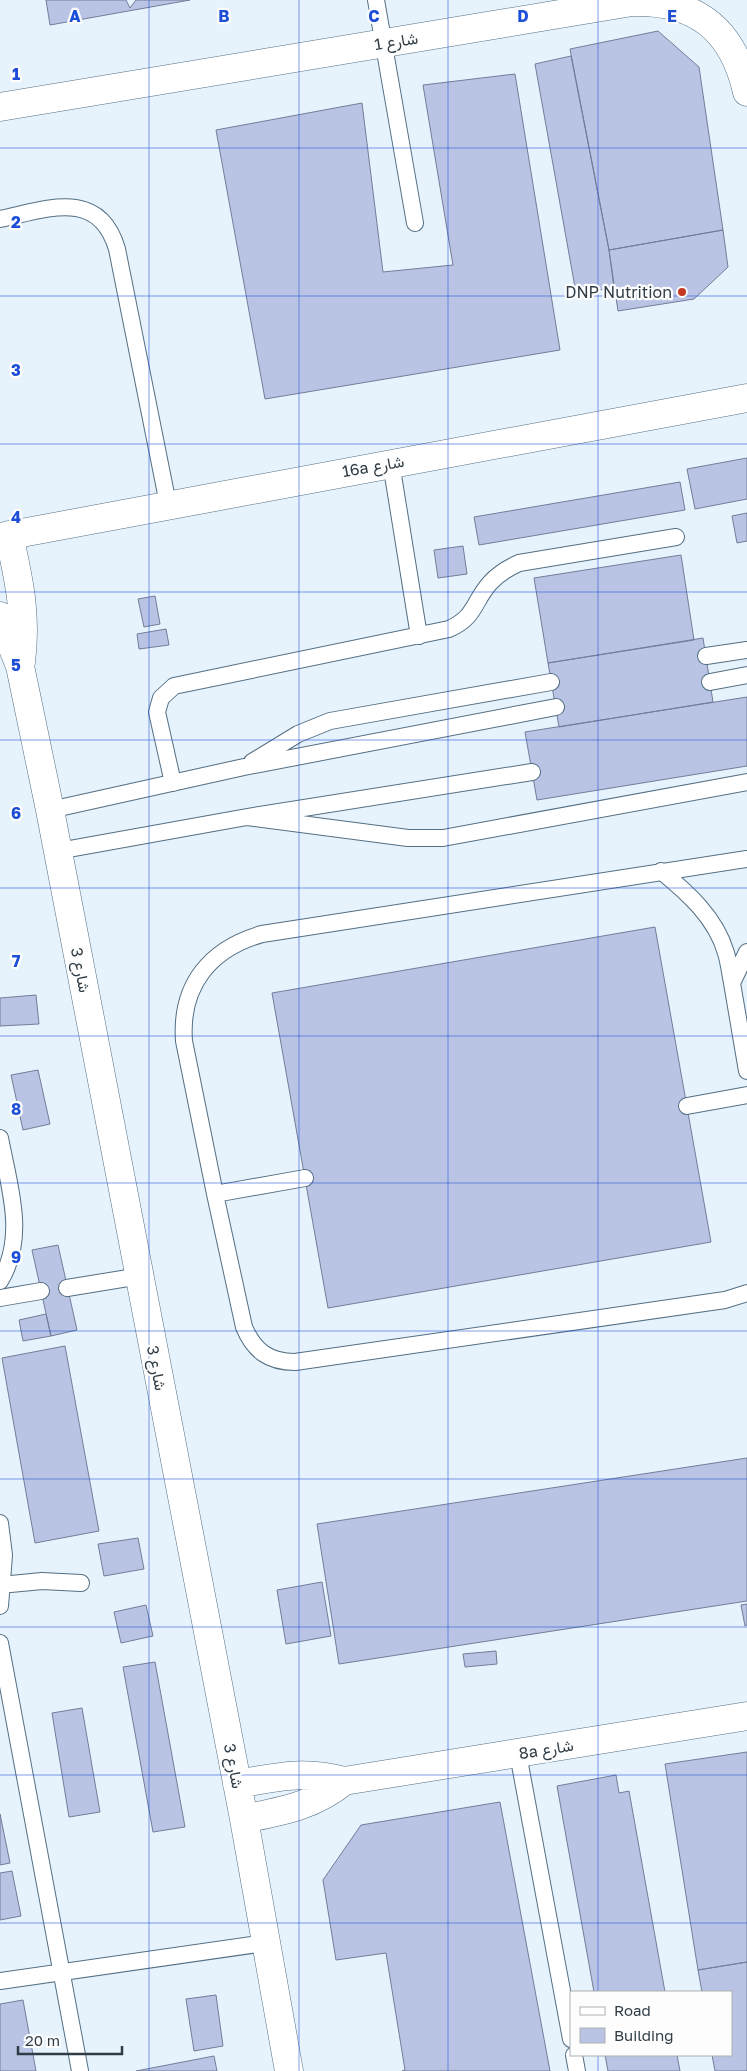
<svg xmlns="http://www.w3.org/2000/svg" width="747" height="2071" viewBox="0 0 747 2071" font-family="'Golos Text',Vazirmatn,sans-serif">
  <style>
    .building { fill: #b9c4e4; stroke: #737d9a }
    .lines { fill: none; stroke-linecap: round; stroke-linejoin: round }
    .lane-casing { stroke: #536f84; stroke-width: 18 }
    .street-casing { stroke: #536f84; stroke-width: 29 }
    .lane { stroke: #fff; stroke-width: 16 }
    .street { stroke: #fff; stroke-width: 28 }
    .grid { fill: none; stroke: #1d4ed8; stroke-width: 1; stroke-opacity: 0.55 }
    .poi-dot { fill: #c43921; stroke: #fdfdfd; stroke-width: 2 }
    .labels { text-anchor: middle; stroke-width: 4.5; stroke-linejoin: round; paint-order: stroke }
    .street-label { font-size: 16px; fill: #2f3c45; stroke: #fdfdfd }
    .poi-label { font-size: 16px; fill: #2f3c45; stroke: #fdfdfd; text-anchor: end }
    .grid-label { font-size: 16px; text-anchor: middle; font-weight: bold; fill: #1d4ed8; stroke: #fdfdfd; stroke-width: 4.5; stroke-linejoin: round; paint-order: stroke }
  </style>
  <rect width="100%" height="100%" fill="#e6f2fc"/>
  <path class="building" d="M46 0H126L130 8 136 0H190L50 25Z
    M658 31 699 67 723 230 609 250 570 49Z
    M571 56 609 250 614 288 576 293 535 64Z
    M515 74 560 350 265 399 216 130 362 103 383 272 453 265 423 85Z
    M723 230 728 267 694 299 618 311 609 250Z
    M747 458V499L695 509 687 469Z
    M680 482 685 510 479 545 474 517Z
    M747 513V541L737 543 732 516Z
    M463 546 467 574 438 578 434 550Z
    M681 555 694 640 548 663 534 578Z
    M155 596 160 624 144 627 138 599Z
    M166 629 169 645 139 649 137 634Z
    M703 638 713 702 559 727 548 663Z
    M747 697V766L537 800 525 732Z
    M655 927 711 1242 328 1308 272 993Z
    M36 995 39 1024 0 1026V998Z
    M38 1070 50 1124 23 1130 11 1075Z
    M58 1245 77 1330 51 1336 32 1250Z
    M46 1314 51 1336 23 1341 19 1320Z
    M65 1346 99 1531 35 1543 2 1358Z
    M747 1458V1601L339 1664 317 1524Z
    M138 1538 144 1569 104 1576 98 1544Z
    M322 1582 331 1636 286 1644 277 1590Z
    M747 1604V1625L745 1626 741 1605Z
    M146 1605 153 1636 121 1643 114 1612Z
    M496 1651 497 1664 465 1667 463 1654Z
    M155 1662 185 1827 153 1832 123 1667Z
    M82 1708 100 1812 69 1817 52 1713Z
    M747 1752V1962L698 1970 665 1764Z
    M616 1775 619 1793 629 1791 665 1992H594L557 1786Z
    M500 1802 550 2071H402L405 2070 386 1953 336 1960 323 1880 361 1825Z
    M0 1814 10 1863 0 1865Z
    M12 1871 21 1916 0 1920V1873Z
    M747 1962V2071H715L712 2055H731V1992H702L698 1970Z
    M216 1995 223 2046 194 2051 186 1999Z
    M23 2000 36 2071H0V2004Z
    M605 2055H677L680 2071H608Z
    M214 2056 217 2071H136Z"/>
  <g class="lines">
    <defs>
      <path id="lane" d="M376 0 415 223
        M0 219C47 209 99 188 117 249L168 504
        M391 463 419 636
        M706 656 747 650
        M710 682 747 675
        M252 762 298 734 330 721 551 682
        M173 783 157 712 161 698 174 686 449 629C476 617 473 602 490 583 498 574 508 568 519 563L676 537
        M50 810 244 767 556 707
        M247 817 408 838H443L747 782
        M58 851 247 817 532 772
        M747 859 262 934C210 949 180 985 184 1041L215 1194 244 1327C254 1351 269 1362 295 1362L725 1300 747 1293
        M661 871C688 893 716 918 726 953 729 963 730 973 732 983
        M747 952 732 983 747 1071
        M687 1106 747 1095
        M0 1138C9 1186 27 1237 0 1281
        M215 1194 305 1178
        M67 1288 140 1276
        M0 1298 41 1291
        M0 1523 4 1555 0 1606
        M0 1585 42 1581 81 1583
        M0 1643 80 2071
        M518 1754 571 2039
        M0 1981 265 1943
        M574 2055 577 2071"/>
      <path id="street" d="M0 107 632 2C697 0 733 30 747 92
        M9 535C19 580 27 615 21 662
        M0 537 747 398
        M0 616 20 666 50 810 244 1819 289 2071
        M237 1784C277 1777 304 1770 344 1781L747 1716
        M244 1819C282 1811 314 1806 344 1781"/>
    </defs>
    <use href="#lane" class="lane-casing"/>
    <use href="#street" class="street-casing"/>
    <use href="#lane" class="lane"/>
    <use href="#street" class="street"/>
  </g>
  <path class="grid" d="M149 0V2071M299 0V2071M448 0V2071M598 0V1992M0 148H747M0 296H747M0 444H747M0 592H747M0 740H747M0 888H747M0 1036H747M0 1183H747M0 1331H747M0 1479H747M0 1627H747M0 1775H747M0 1923H747M598 2055V2071"/>
  <circle class="poi-dot" cx="682" cy="292" r="5"/>
  <g class="labels">
    <g class="street-label">
      <text transform="translate(396 41) rotate(-9)" y="6">شارع 1</text>
      <text transform="translate(373 466) rotate(-10)" y="6">16a شارع</text>
      <text transform="translate(81 970) rotate(79)" y="6">شارع 3</text>
      <text transform="translate(157 1368) rotate(79)" y="6">شارع 3</text>
      <text transform="translate(546 1749) rotate(-9)" y="6">8a شارع</text>
      <text transform="translate(234 1766) rotate(79)" y="6">شارع 3</text>
    </g>
    <g class="poi-label">
      <text x="672" y="298">DNP Nutrition</text>
    </g>
  </g>
  <g class="grid-label">
    <text x="75" y="22">A</text>
    <text x="224" y="22">B</text>
    <text x="374" y="22">C</text>
    <text x="523" y="22">D</text>
    <text x="672" y="22">E</text>
    <text x="16" y="80">1</text>
    <text x="16" y="228">2</text>
    <text x="16" y="376">3</text>
    <text x="16" y="523">4</text>
    <text x="16" y="671">5</text>
    <text x="16" y="819">6</text>
    <text x="16" y="967">7</text>
    <text x="16" y="1115">8</text>
    <text x="16" y="1263">9</text>
  </g>
  <rect x="570" y="1991" width="162" height="65" fill="#fdfdfd" stroke="#abb0b3"/>
  <rect x="580" y="2007" width="25" height="8" fill="#ffffff" stroke="#abb0b3"/>
  <text x="614" y="2016" font-size="15" fill="#2f3c45">Road</text>
  <rect x="580" y="2028" width="25" height="15" fill="#b9c4e4" stroke="#abb0b3"/>
  <text x="614" y="2041" font-size="15" fill="#2f3c45">Building</text>
  <path d="M18 2046v8h104v-8" fill="none" stroke="#2f3c45" stroke-width="2.5"/>
  <text x="25" y="2046" font-size="15" fill="#2f3c45" stroke="#fdfdfd" stroke-width="4" paint-order="stroke">20 m</text>
</svg>
